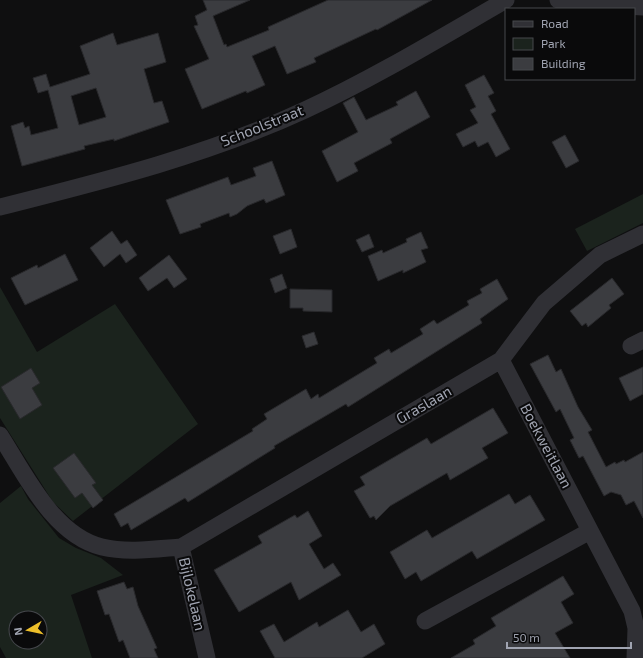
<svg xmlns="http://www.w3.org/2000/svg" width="643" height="658" viewBox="0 0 643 658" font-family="'Exo 2',sans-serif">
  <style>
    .green { fill: #1b231d; fill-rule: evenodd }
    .building { fill: #3b3c40; stroke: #29292c; fill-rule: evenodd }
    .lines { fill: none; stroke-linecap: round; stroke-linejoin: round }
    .street { stroke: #303035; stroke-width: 17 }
    .labels { text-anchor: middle; stroke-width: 4; stroke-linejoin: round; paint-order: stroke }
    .street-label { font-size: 15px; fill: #a0a4b1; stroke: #0a0a0b }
  </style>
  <rect width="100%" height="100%" fill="#0f0f10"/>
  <path class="green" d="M643 194V223L587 251 575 229Z
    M0 287 37 352 115 304 198 424 73 521 53 502 0 418Z
    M21 486 28 499 59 538 76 548 101 558 123 575 71 595 92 658H6L0 647V503ZM16 618H40V642H16Z"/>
  <path class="building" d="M203 0H250L213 16 224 45 226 44 227 47 269 30 268 27 328 0H432L377 30 376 29 314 58 316 62 287 74 275 46 252 56 265 85 247 93 246 91 202 109 185 69 209 59 194 26 198 25 195 16 207 10Z
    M113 33 117 45 158 33 166 62 144 69 154 103 162 101 169 122 114 141V139L84 146 85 149 22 166 11 126 23 122 25 128 29 126 31 135 58 128 48 90 38 93 33 78 46 74 50 87 90 74 80 46ZM96 88 106 117 79 125 71 96Z
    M484 75 494 93 488 96 496 111 491 114 510 149 496 157 488 142 478 147 475 141 463 147 456 134 478 123 470 110 476 107 465 85Z
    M416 91 430 117 390 139 392 143 354 163 358 171 337 182 322 151 358 132 343 103 354 97 366 120 398 105 396 102Z
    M565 135 579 161 566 168 552 142Z
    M272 161 285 195 266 203 264 199 247 206 237 214 230 217 229 213 200 224 201 227 180 234 166 200 228 177 231 185 256 176 253 168Z
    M291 229 297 247 280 254 273 236Z
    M112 231 121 244 127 240 137 255 126 263 120 254 104 267 90 248Z
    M421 232 428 248 421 250 426 262 403 273V270L378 281 368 256 382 250 383 253 407 242 406 239Z
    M369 234 374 247 362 252 356 240Z
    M65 254 78 280 25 305 11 278 37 265 38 268Z
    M169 255 187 279 174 288 167 278 148 291 139 278Z
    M282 274 287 288 275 293 270 279Z
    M612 278 624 294 609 305 611 308 588 327 586 323 582 326 570 311Z
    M497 279 508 299 480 319 482 323 348 407 346 404 274 446 275 448 188 502 185 498 131 530 128 523 121 527 114 514 253 431 252 429 267 419 264 414 306 389 311 399 318 394 319 398 377 363 374 358 389 349 391 353 423 334 420 329 434 320 437 324 469 305 467 301 482 293 480 289Z
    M290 289 332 290V312L303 311V308H290Z
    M314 332 318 344 306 348 302 336Z
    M548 355 556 372 561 369 578 407 592 430 588 432 606 467 615 462 616 464 624 460 625 462 643 452V518L634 501 626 505 621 495 611 492 604 496 583 456 579 458 570 440 574 438 560 409 556 412 530 364Z
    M643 367V394L630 401 619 378Z
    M31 368 40 383 32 388 42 405 20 419 1 387Z
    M493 408 508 433 482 448 488 458 450 480 447 473 390 506 376 520 374 516 370 518 354 491 365 485 360 477 427 438 431 444Z
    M74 453 96 483 92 485 103 500 93 508 82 493 75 498 53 468Z
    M509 494 515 504 530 495 545 520 477 559 472 551 421 581 416 572 405 579 390 552 427 530 432 538Z
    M308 511 322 536 309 544 324 569 333 563 341 575 299 600 291 582 239 612 214 570 262 543 258 536 295 515 297 518Z
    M563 576 574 594 561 602 573 623 555 633 570 658H451L475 644 473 640 496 626 491 618Z
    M124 582 127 589 133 587 138 606 157 648 154 649 158 658H130L123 640 119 642 109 614 105 615 97 591Z
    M348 610 361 632 374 624 385 644 362 658H275L260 631 274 624 284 642 317 622 319 627Z"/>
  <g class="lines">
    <path class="street" d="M558 0 573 3 643 7
      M0 207C103 181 208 155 305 110 374 78 440 38 506 0
      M631 346 643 340
      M501 360 632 611 636 628 635 658
      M0 435C25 474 53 535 102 547 127 553 155 549 181 547L501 360 544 303 600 255 643 234
      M181 547 207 658
      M425 621 590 531"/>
  </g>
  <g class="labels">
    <g class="street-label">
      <text transform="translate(262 126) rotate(-22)" y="5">Schoolstraat</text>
      <text transform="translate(424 405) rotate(-30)" y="5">Graslaan</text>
      <text transform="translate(546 446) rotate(62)" y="5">Boekweitlaan</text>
      <text transform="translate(192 594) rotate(77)" y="5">Bijlokelaan</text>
    </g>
  </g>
  <rect x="505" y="8" width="130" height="72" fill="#0a0a0b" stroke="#46484d"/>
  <rect x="513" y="21" width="20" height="6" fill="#303035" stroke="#46484d"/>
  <text x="541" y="28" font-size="12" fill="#a0a4b1">Road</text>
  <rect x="513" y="38" width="20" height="12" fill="#1b231d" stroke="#46484d"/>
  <text x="541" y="48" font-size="12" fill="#a0a4b1">Park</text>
  <rect x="513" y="58" width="20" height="12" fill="#3b3c40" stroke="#46484d"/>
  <text x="541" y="68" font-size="12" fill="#a0a4b1">Building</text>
  <g transform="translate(28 630) rotate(261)"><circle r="19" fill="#0a0a0b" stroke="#46484d"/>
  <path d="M0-3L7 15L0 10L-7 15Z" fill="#edbf2a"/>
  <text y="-6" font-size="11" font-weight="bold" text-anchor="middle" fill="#a0a4b1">N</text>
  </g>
  <path d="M507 642v6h124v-6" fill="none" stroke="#a0a4b1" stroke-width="2"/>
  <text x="513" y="642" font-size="12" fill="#a0a4b1" stroke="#0a0a0b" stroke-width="3" paint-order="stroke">50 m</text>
</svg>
